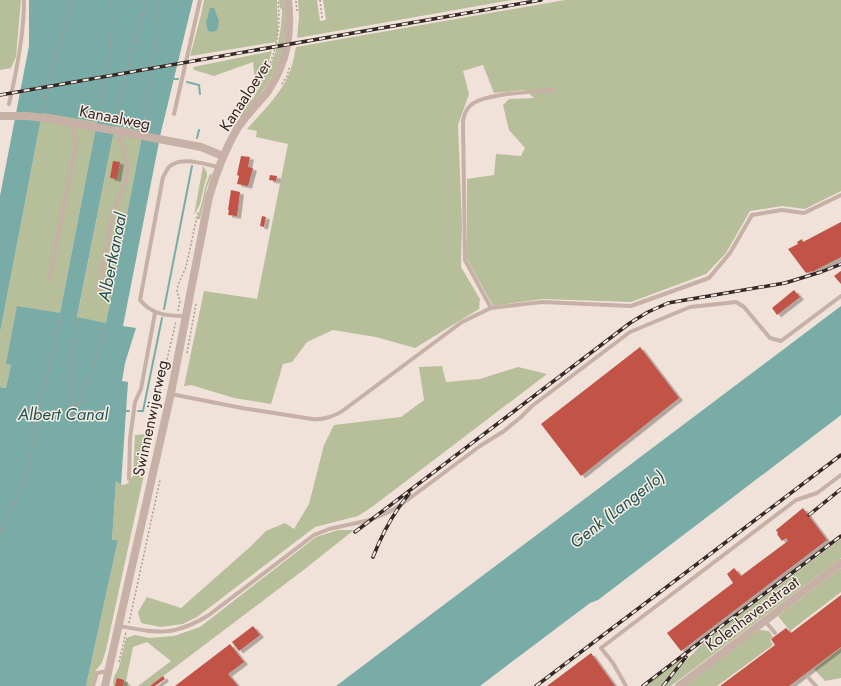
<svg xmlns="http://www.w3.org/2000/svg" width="841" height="686" viewBox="0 0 841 686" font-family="Jost,sans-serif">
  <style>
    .green { fill: #b7be9a }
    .water { fill: #79aca7; fill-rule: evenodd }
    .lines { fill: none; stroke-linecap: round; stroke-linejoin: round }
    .stream { stroke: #79aca7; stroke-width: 2 }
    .building { fill: #c15347; filter: url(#shadow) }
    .path { stroke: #b39a90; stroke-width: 1.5; stroke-dasharray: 2 2; stroke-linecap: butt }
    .service { stroke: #c7b0a6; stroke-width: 4 }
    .minor { stroke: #c7b0a6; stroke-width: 8 }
    .rail-casing { stroke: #342926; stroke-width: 3.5 }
    .rail { stroke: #f8ede5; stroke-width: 2; stroke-dasharray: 6; stroke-linecap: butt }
    .labels { text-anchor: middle; stroke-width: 3; stroke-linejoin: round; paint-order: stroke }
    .street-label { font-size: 16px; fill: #342926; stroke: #f8ede5 }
    .water-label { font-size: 17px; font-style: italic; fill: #1e534f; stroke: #f8ede5 }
  </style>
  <defs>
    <filter id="shadow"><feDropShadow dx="4" dy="2.5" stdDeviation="0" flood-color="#0004"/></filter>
  </defs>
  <rect width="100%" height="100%" fill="#f0e2d9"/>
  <path class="green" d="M0 0H21L16 57 11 68 0 70Z
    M204 0H277L278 31 276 42 190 56 201 15Z
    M279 0H284C288 29 284 58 268 83 259 97 248 109 238 122L241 115 250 100H252C270 71 282 44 282 9L280 8Z
    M298 0H317L320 21 326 20 323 0H512L297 38 299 18Z
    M565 0H841V191L805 209 782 206 750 211 726 253 706 274 631 302 542 299 493 306 467 259V179L494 175 496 154 521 156 525 148 509 130 503 105 509 99 534 98 525 90 494 93 483 65 463 71 469 94 458 125 462 223 461 267 480 299 479 309 415 348 376 337 333 330 307 342 292 362 283 364 271 404 234 398 191 385 184 386 204 291 257 299 288 144 256 137 257 131 247 129C261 113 281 94 289 74 293 65 294 56 296 47Z
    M272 51 267 67 249 98 255 81 253 62 214 76 194 70 193 67Z
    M43 112 97 122 60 313 7 364 11 365 6 388 0 387V333L39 129Z
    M115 126 143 131 106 323 77 318Z
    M203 166 204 167 207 173V177L205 182 200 204 194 215Z
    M210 174 212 175 207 187 200 219H197L201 206 206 184Z
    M442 366 446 382 480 379 518 367 547 374 372 507 358 516 315 527 197 617 183 624 161 627 141 623 138 612 147 597 181 608 250 547 266 531 285 523 294 529 309 504 324 445 334 425 401 417 424 400 419 367Z
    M148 434 143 457 145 470 106 650 102 663 96 670 91 686H86L118 540H112L116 481 121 485 127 484 133 476 135 435Z
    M338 530H354L301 572 150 686H138L171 661 147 642 133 647 126 681 131 686H114L113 684 114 677 119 667 126 638 135 635 149 638 174 636 200 627 316 537Z
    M841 539V558L671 686H665L675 672 706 640Z
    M841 568V592L790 631 778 616Z
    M759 630 769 631 773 637 770 639 773 645 717 686H685Z
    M841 648V678L825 681 814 669Z
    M688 653 662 686H645Z"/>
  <path class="water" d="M29 0H193L161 132 123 326 136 328 125 363 122 381 128 382 121 485 116 481 112 540H118L86 686H0V387L6 388 11 365 6 364 17 306 60 313 97 122 43 113 39 129 0 333V196L29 46ZM115 126 143 131 106 323 77 317Z
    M210 8H214L219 21 217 30 213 32 208 31 206 23Z
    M841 306V415L598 600 590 603 480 686H336Z"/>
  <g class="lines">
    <path class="stream" d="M174 79H178
      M187 82 199 85 200 94
      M197 138 199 130
      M164 309 192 166
      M126 411H129
      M138 411H143L162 318"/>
  </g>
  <path class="building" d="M241 156 250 157 248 167 253 168 248 186 237 184 239 176 237 175Z
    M113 161 120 162 117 179 110 178Z
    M270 175 277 176 276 181 269 180Z
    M231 190 240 192 237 216 228 215 229 210H228Z
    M262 216 266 217 264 227 260 226Z
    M841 222V257L812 272V271L806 273 788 249 798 244 797 242 802 239 803 242Z
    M841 271V284L834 276Z
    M794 290 800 297 777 315 772 308Z
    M640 347 679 398 581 476 541 424Z
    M803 508 827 540 681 651 667 633 733 583 727 574 734 568 741 576 788 541 786 538 782 541 777 534 778 533 776 530Z
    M841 595V647L789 686H720L775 645 771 639 786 628 791 633Z
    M253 626 260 635 239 651 232 642Z
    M230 644 244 662 228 674 238 686H175Z
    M591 653 615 686H547Z
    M163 676 165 679 155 686H150Z
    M117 678 124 680 123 686H115Z"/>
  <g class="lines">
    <path class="path" d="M320 0 322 18
      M296 1 297 11
      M282 84 287 76 290 66
      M249 101C272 68 282 40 278 0
      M44 110 53 66 73 0
      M97 120C106 79 114 42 111 0
      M115 124C124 82 133 40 148 0
      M144 129 153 63 158 0
      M178 311 180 301 177 291 178 285 186 267 198 212
      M77 318 75 342 72 355 73 419 103 340 106 323
      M187 353 196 304
      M146 465 145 455 176 321
      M0 533 14 505 25 478 30 460 42 395 54 347 60 313
      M129 623 160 480
      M119 662 126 632"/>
    <path class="service" d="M9 104C17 70 24 35 24 0
      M174 114 200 0
      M49 280 76 145 72 128 73 123
      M98 290 113 213 126 180 128 166 118 132
      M491 308 465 260 463 121C464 115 466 109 471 105 485 93 535 92 554 90
      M186 316C167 316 152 315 140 300L163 177C165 174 167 169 170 166 183 156 204 164 218 167
      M171 394 242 408 312 419C323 420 331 417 341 412L462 322 491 308 542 302 631 306 709 278 730 253 752 215 782 210 804 213 841 195
      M129 479 130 439 135 402 141 389 155 313
      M765 621 775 633
      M119 626C158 633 173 637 209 615L314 535 329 529 370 520 389 512 402 504 480 446 504 431 521 417 532 406 630 332 690 307 736 302 744 307 770 338 781 341 841 296
      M808 677 816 686
      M93 686 97 673 108 671
      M626 686 613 663 601 648 796 500 817 493 841 475"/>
    <path class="minor" d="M0 116H27L53 119 201 147 223 156
      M105 686 171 393 209 197C216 173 224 151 237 129 246 115 258 104 268 91 287 62 292 34 288 0
      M679 686 841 563"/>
    <defs>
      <path id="rail" d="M0 95 541 0
        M809 515 841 489
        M355 532 630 323 648 312 668 303 785 283 821 272 841 264
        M373 557C382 534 394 512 409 494
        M536 686 841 455
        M643 686 703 640 841 536
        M663 686 686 657"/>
    </defs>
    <use href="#rail" class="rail-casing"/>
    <use href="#rail" class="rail"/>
  </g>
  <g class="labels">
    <g class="street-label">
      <text transform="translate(245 95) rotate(-57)" y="6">Kanaaloever</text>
      <text transform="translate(115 117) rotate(11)" y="6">Kanaalweg</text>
      <text transform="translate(150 418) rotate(-78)" y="6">Swinnenwijerweg</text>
      <text transform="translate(752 613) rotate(-37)" y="6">Kolenhavenstraat</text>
    </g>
    <g class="water-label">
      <text transform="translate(112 257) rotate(-79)" y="6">Albertkanaal</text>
      <text x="63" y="420">Albert Canal</text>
      <text transform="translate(617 509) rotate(-38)" y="6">Genk (Langerlo)</text>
    </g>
  </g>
</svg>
